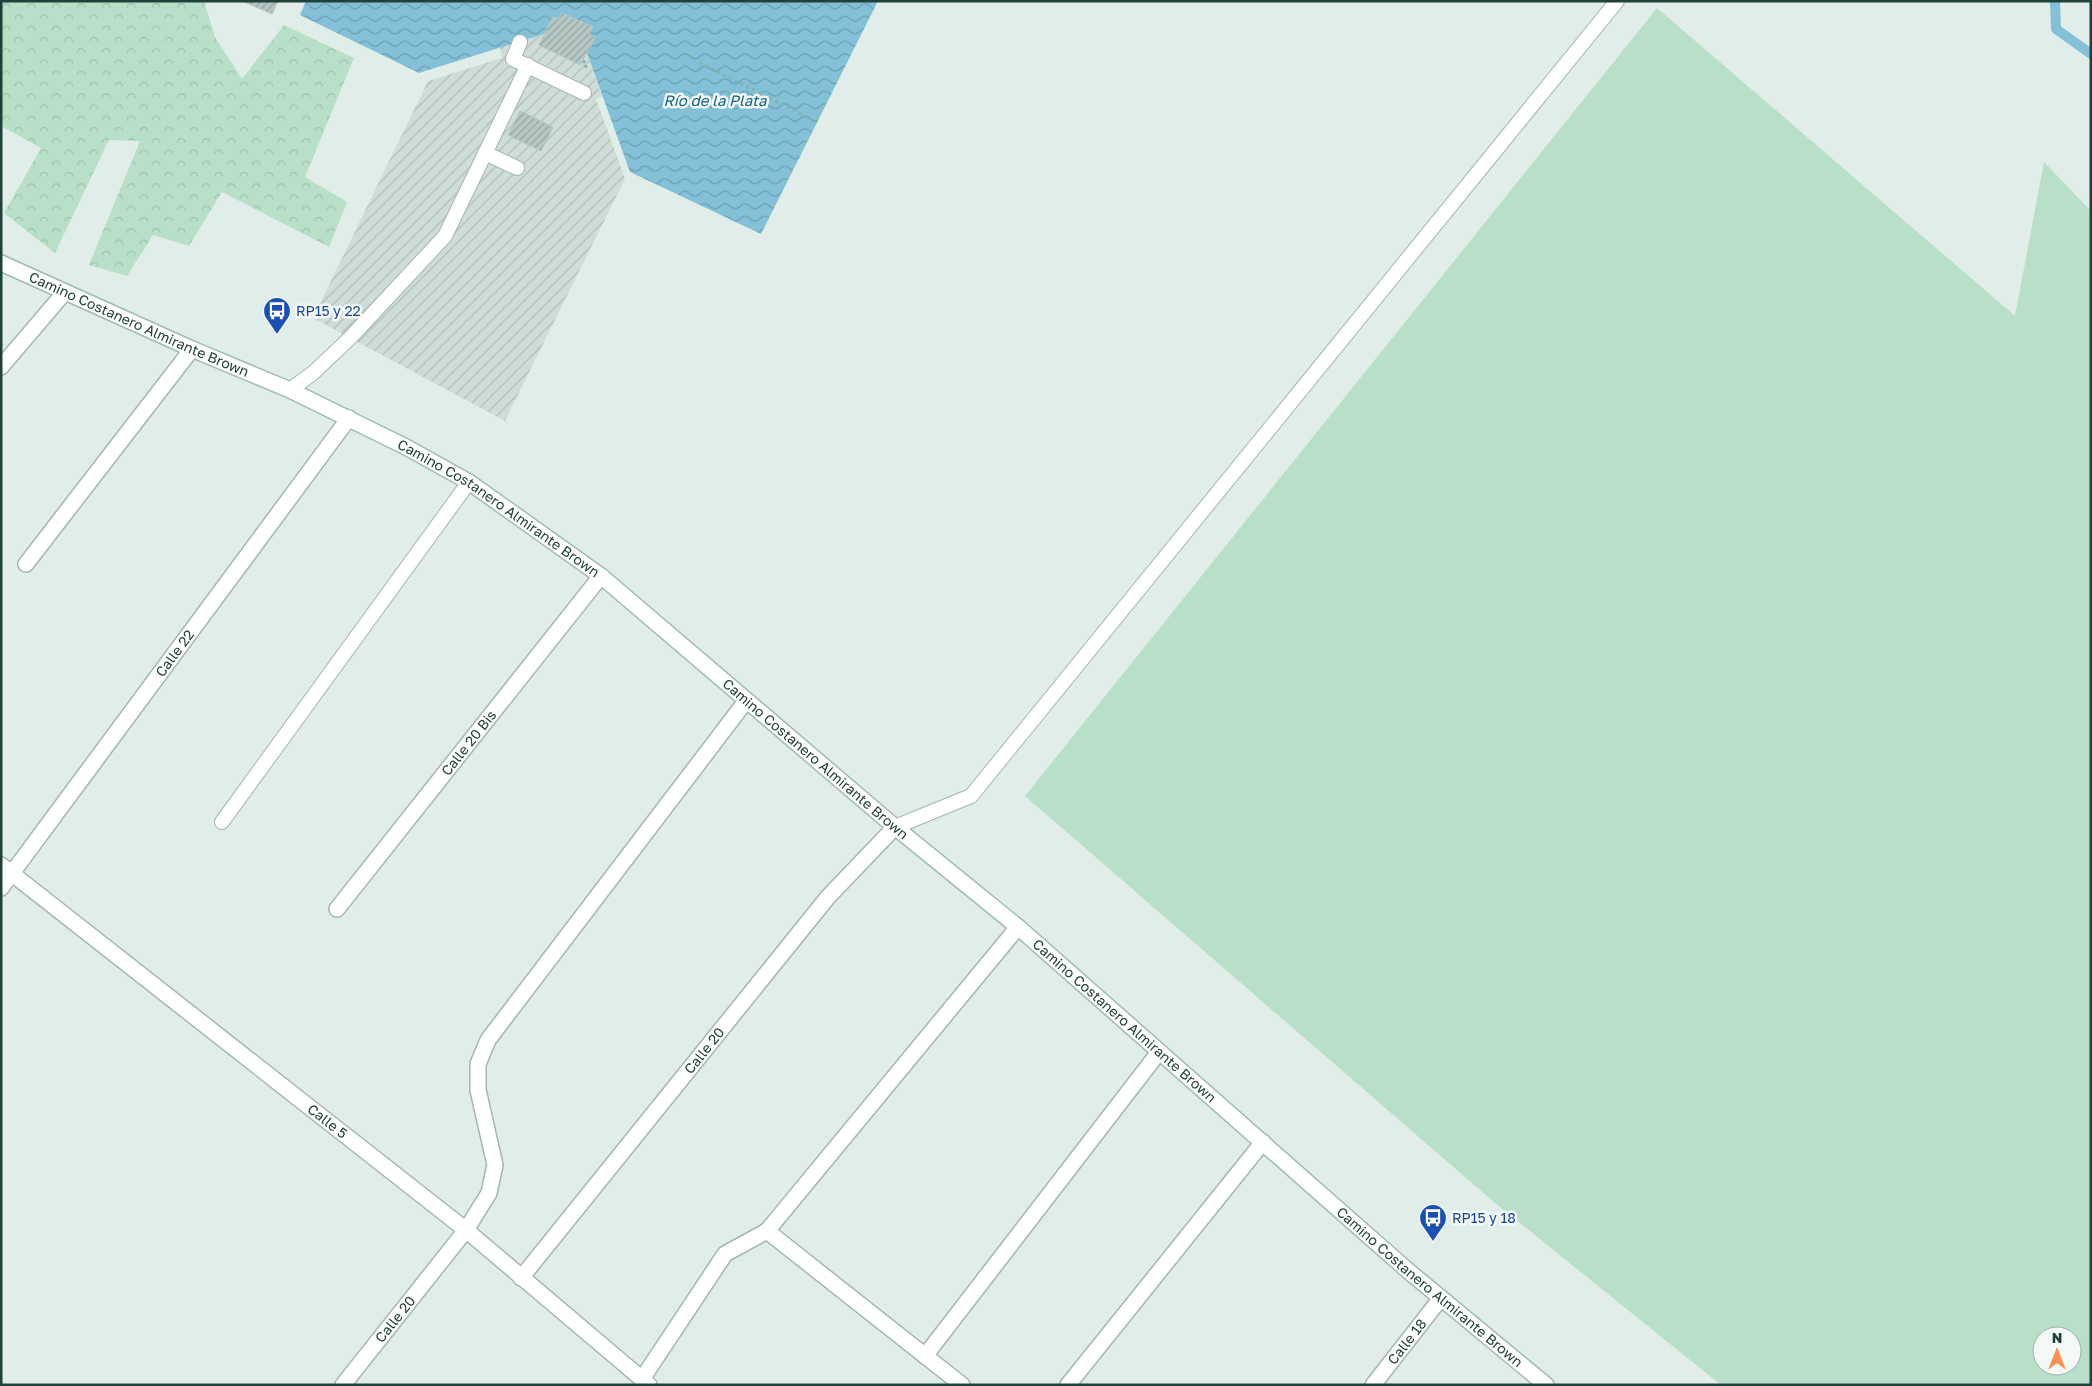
<svg xmlns="http://www.w3.org/2000/svg" width="2092" height="1386" viewBox="0 0 2092 1386" font-family="'Golos Text',sans-serif">
  <style>
    .industrial { fill: url(#industrial-furrows) }
    .forest { fill: url(#forest-crowns) }
    .park { fill: #b8e0c8; fill-rule: evenodd }
    .water { fill: url(#water-waves) }
    .lines { fill: none; stroke-linecap: round; stroke-linejoin: round }
    .stream { stroke: #84c1d8; stroke-width: 10 }
    .building { fill: url(#building-hatch); stroke: #b3c8c2 }
    .lane-casing { stroke: #a3b6b1; stroke-width: 16 }
    .street-casing { stroke: #a3b6b1; stroke-width: 18 }
    .secondary-casing { stroke: #9fbab4; stroke-width: 18 }
    .path { stroke: #7fb4aa; stroke-width: 3; stroke-dasharray: 2.5 4; stroke-linecap: butt }
    .lane { stroke: #fff; stroke-width: 14 }
    .street { stroke: #fff; stroke-width: 15 }
    .secondary { stroke: #fff; stroke-width: 15 }
    .labels { text-anchor: middle; stroke-width: 5; stroke-linejoin: round; paint-order: stroke }
    .transit-label { font-size: 14px; fill: #164399; stroke: #f2f9f7; text-anchor: start }
    .street-label { font-size: 14px; fill: #20403b; stroke: #f2f9f7 }
    .water-label { font-size: 15px; font-style: italic; fill: #146282; stroke: #f2f9f7 }
  </style>
  <defs>
    <pattern id="industrial-furrows" width="10" height="10" patternUnits="userSpaceOnUse" patternTransform="scale(1.25)"><rect width="10" height="10" fill="#cfddd9"/><path d="M-1 1l2-2M0 10L10 0M9 11l2-2" fill="none" stroke="#b1bfbb"/></pattern>
    <pattern id="forest-crowns" width="20" height="18" patternUnits="userSpaceOnUse" patternTransform="scale(1.25)"><rect width="20" height="18" fill="#b8e0c8"/><path d="M2 6a3 3 0 1 1 6 0M12 15a3 3 0 1 1 6 0" fill="none" stroke="#9ec1ad"/></pattern>
    <pattern id="water-waves" width="16" height="10" patternUnits="userSpaceOnUse" patternTransform="scale(1.25)"><rect width="16" height="10" fill="#84c1d8"/><path d="M0 5q4-4 8 0t8 0" fill="none" stroke="#6c9eb0"/></pattern>
    <pattern id="building-hatch" width="6" height="6" patternUnits="userSpaceOnUse" patternTransform="scale(1.25)"><rect width="6" height="6" fill="#b6c8c3"/><path d="M-1 1l2-2M0 6l6-6M5 7l2-2" fill="none" stroke="#94a4a0"/></pattern>
  </defs>
  <rect width="100%" height="100%" fill="#e1ede9"/>
  <path class="industrial" d="M562 13 593 27 595 38 587 54 602 96 596 99 625 179 505 421 313 318 428 81 502 58 500 47 544 34 553 17Z"/>
  <path class="forest" d="M1 1H204L215 37 242 79 284 25 354 58 305 177 347 202 329 247 222 192 189 246 153 235 127 276 89 265 140 141 109 140 55 253 4 213 41 148 1 126Z"/>
  <path class="park" d="M1657 8 2015 316 2044 162 2091 211V1385H1721L1495 1203 1025 796ZM2042 1336H2072V1366H2042Z"/>
  <path class="water" d="M306 1H878L761 234 630 172 587 53 594 38 589 34 592 27 563 13 559 19 553 17 544 34 419 73 300 15Z"/>
  <g class="lines">
    <path class="stream" d="M2055 2 2056 29 2091 54"/>
  </g>
  <path class="building" d="M242 1H278L272 14Z
    M562 13 593 27 589 34 595 38 580 65 539 45 553 17 559 19Z
    M520 111 553 127 541 151 508 135Z"/>
  <g class="lines">
    <defs>
      <path id="lane" d="M520 42 513 59 584 93
        M485 153 517 168
        M290 390 313 373 350 338 445 236 528 65
        M222 822 469 482
        M895 827 971 796 1617 1"/>
      <g id="street">
        <path d="M1 367 65 292"/>
        <path d="M26 564 192 349"/>
        <path id="s1" d="M1 865 466 1230 649 1385"/>
        <path id="s2" d="M1 888 349 418"/>
        <path id="s3" d="M337 909 601 576"/>
        <path id="s4" d="M521 1278 828 897 895 827"/>
        <path d="M925 1356 1159 1052"/>
        <path d="M642 1379 725 1254 767 1231"/>
        <path id="s5" d="M343 1385 466 1230 489 1193 495 1165 478 1090V1064L488 1040 746 701"/>
        <path d="M962 1385 767 1231 1018 927"/>
        <path d="M1068 1385 1263 1142"/>
        <path id="s6" d="M1373 1385 1441 1298"/>
      </g>
      <g id="secondary">
        <path id="s7" d="M1 263 192 349 290 390 406 447 469 482 601 576 895 827 1018 927 1406 1269 1546 1385"/>
      </g>
    </defs>
    <use href="#lane" class="lane-casing"/>
    <use href="#street" class="street-casing"/>
    <use href="#secondary" class="secondary-casing"/>
    <path class="path" d="M583 61 587 64 585 68
      M700 63 817 122"/>
    <use href="#lane" class="lane"/>
    <use href="#street" class="street"/>
    <use href="#secondary" class="secondary"/>
  </g>
  <defs>
    <symbol id="bus-pin" viewBox="-11 -11 22 30"><path d="M0 17L-7.5 6A9.5 9.5 0 1 1 7.5 6Z" fill="#1a4fb4" stroke="#f2f9f7"/><path d="M-5-6H5V4H4V6H2V4H-2V6H-4V4H-5ZM-3.5-4V0h7V-4ZM-3.5 1.2v1.5H-2V1.2ZM2 1.2v1.5H3.5V1.2Z" fill="#fff"/></symbol>
  </defs>
  <g fill-rule="evenodd">
    <use href="#bus-pin" x="261" y="295" width="32" height="43"/>
    <use href="#bus-pin" x="1417" y="1202" width="32" height="43"/>
  </g>
  <g class="labels">
    <g class="transit-label">
      <text x="296" y="316">RP15 y 22</text>
      <text x="1452" y="1223">RP15 y 18</text>
    </g>
    <g class="street-label">
      <text dy="5" stroke="none"><textPath href="#s7" startOffset="151">Camino Costanero Almirante Brown</textPath></text>
      <text dy="5" stroke="none"><textPath href="#s7" startOffset="556">Camino Costanero Almirante Brown</textPath></text>
      <text dy="5" stroke="none"><textPath href="#s2" startOffset="292">Calle 22</textPath></text>
      <text dy="5" stroke="none"><textPath href="#s3" startOffset="212">Calle 20 Bis</textPath></text>
      <text dy="5" stroke="none"><textPath href="#s7" startOffset="961">Camino Costanero Almirante Brown</textPath></text>
      <text dy="5" stroke="none"><textPath href="#s7" startOffset="1366">Camino Costanero Almirante Brown</textPath></text>
      <text dy="5" stroke="none"><textPath href="#s4" startOffset="292">Calle 20</textPath></text>
      <text dy="5" stroke="none"><textPath href="#s1" startOffset="415">Calle 5</textPath></text>
      <text dy="5" stroke="none"><textPath href="#s7" startOffset="1771">Camino Costanero Almirante Brown</textPath></text>
      <text dy="5" stroke="none"><textPath href="#s5" startOffset="84">Calle 20</textPath></text>
      <text dy="5" stroke="none"><textPath href="#s6" startOffset="55">Calle 18</textPath></text>
    </g>
    <g class="water-label">
      <text x="715" y="106">Río de la Plata</text>
    </g>
  </g>
  <rect width="2092" height="1386" fill="none" stroke="#20403b" stroke-width="5"/>
  <g transform="translate(2057 1351)"><circle r="24" fill="#f2f9f7" stroke="#9eafac"/>
  <path d="M0-4L9 19L0 12L-9 19Z" fill="#ff8f4e"/>
  <text y="-8" font-size="14" font-weight="bold" text-anchor="middle" fill="#20403b">N</text>
  </g>
</svg>
